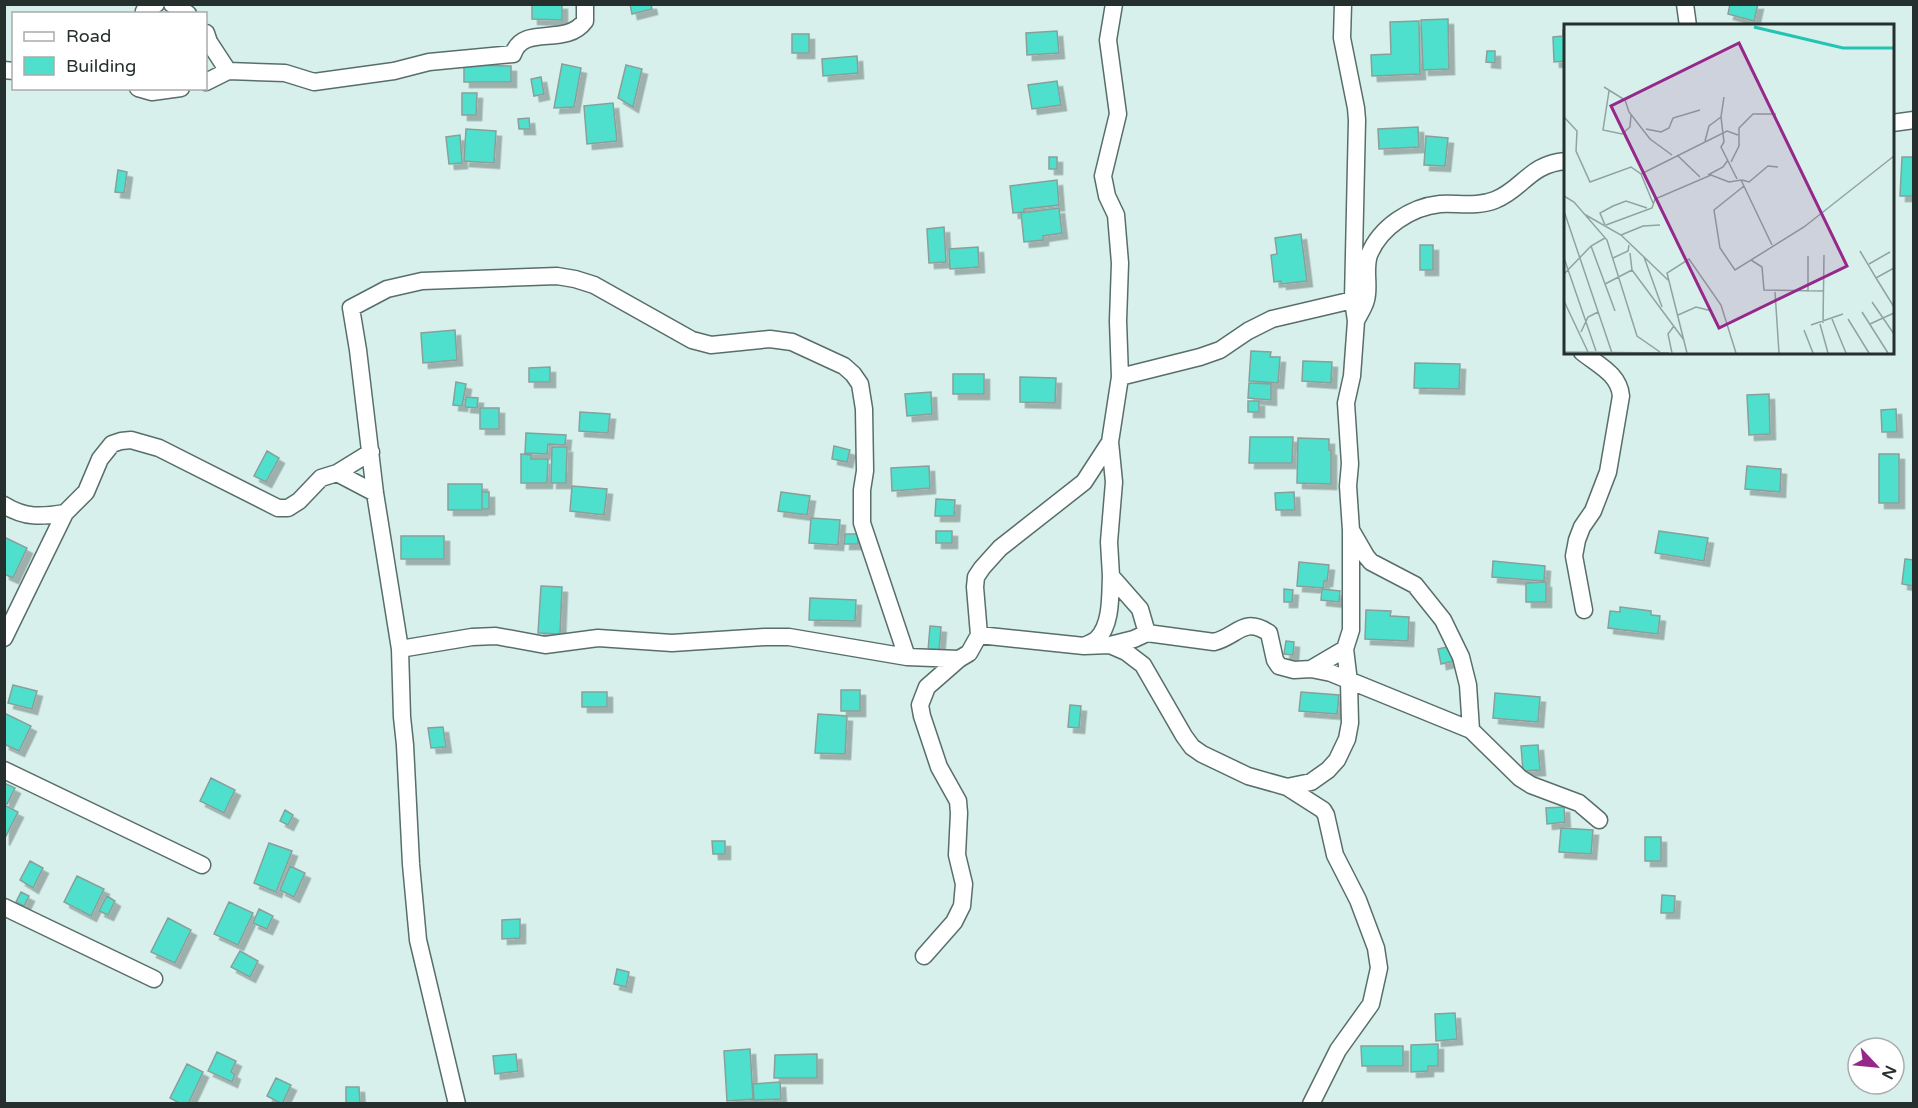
<svg xmlns="http://www.w3.org/2000/svg" width="1918" height="1108" viewBox="0 0 1918 1108" font-family="'Varela Round',sans-serif">
  <style>
    .building { fill: #4fe0cd; stroke: #88a09b; stroke-width: 1.5; filter: url(#shadow) }
    .lines { fill: none; stroke-linecap: round; stroke-linejoin: round }
    .street-casing { stroke: #586e6a; stroke-width: 19 }
    .street { stroke: #fff; stroke-width: 16 }
    .inset-river { fill: none; stroke: #25c4b2; stroke-width: 3 }
    .inset-road { fill: none; stroke: #90a39f; stroke-width: 1.5 }
    .view { fill: #952889; fill-opacity: 0.15; stroke: #952889; stroke-width: 3 }
    .inset-edge { fill: none; stroke: #252f2d; stroke-width: 3 }
  </style>
  <defs>
    <filter id="shadow"><feDropShadow dx="5.5" dy="5.5" stdDeviation="0" flood-color="#0004"/></filter>
  </defs>
  <rect width="100%" height="100%" fill="#d7f0eb"/>
  <path class="building" d="M532 4H562V20L532 19Z
    M630 4H651L652 9 632 14Z
    M1730 4H1758L1754 21 1728 14Z
    M1448 19 1449 69 1423 70 1421 20Z
    M1419 21 1420 74 1372 76 1371 55 1391 54 1390 22Z
    M1563 30H1566V61L1554 62 1553 37 1563 36Z
    M1057 31 1059 53 1027 55 1026 33Z
    M792 34H809V53H792Z
    M1487 51H1495V63L1486 62Z
    M857 56 858 73 823 76 822 59Z
    M562 64 581 68 574 107 554 108Z
    M464 65 511 66V82H464Z
    M626 65 642 69 633 107 618 98Z
    M541 77 544 94 534 96 531 79Z
    M1057 81 1061 105 1032 109 1028 85Z
    M462 93H477L476 115H462Z
    M613 103 617 141 587 144 584 106Z
    M529 118 530 129H519L518 119Z
    M1418 127 1419 147 1379 149 1378 129Z
    M466 129 496 131 494 163 464 161Z
    M460 135 462 163 449 164 446 137Z
    M1426 136 1448 138 1445 166 1424 165Z
    M1049 157H1057V169H1049Z
    M1902 157H1914V196H1900Z
    M118 170 127 172 124 193 115 192Z
    M1057 180 1059 205 1024 209V212L1013 213 1010 186Z
    M1059 208 1062 233 1043 236V240L1024 242 1021 213Z
    M944 227 946 262 929 263 927 229Z
    M1301 234 1307 281 1281 284V281L1274 282 1271 255 1277 254 1275 238Z
    M1420 245H1433V270H1420Z
    M978 247 979 267 950 269 949 249Z
    M455 330 457 360 423 363 421 333Z
    M1251 351 1271 352 1270 357H1280L1278 383 1249 381Z
    M1303 361 1332 362 1331 383 1302 381Z
    M1415 363 1460 364 1459 389 1414 388Z
    M550 367V382H529V368Z
    M953 374H984V394H953Z
    M1020 377 1056 378 1055 403 1020 402Z
    M456 382 466 384 462 406 453 405Z
    M1249 383 1271 384V400L1248 398Z
    M931 392 932 414 907 416 905 394Z
    M1769 394 1770 434 1749 435 1747 395Z
    M466 397 478 398 477 408 465 407Z
    M1248 401H1259V412H1248Z
    M480 408H499V429H480Z
    M1896 409 1897 432H1882L1881 410Z
    M580 412 610 414 608 433 579 431Z
    M526 433 566 435 565 445 548 444 547 454 525 453Z
    M1250 437H1293L1292 463H1249Z
    M1298 438 1329 439V450H1331V484L1297 483Z
    M834 446 850 450 847 462 832 459Z
    M552 447H567L566 483H551Z
    M267 451 279 458 266 482 254 476Z
    M521 454 531 455V459H548L547 483H521Z
    M1879 454H1899V503H1879Z
    M929 466 930 488 892 491 891 468Z
    M1747 466 1781 469 1780 492 1745 489Z
    M448 484H482V510H448Z
    M572 486 607 489 604 515 570 511Z
    M482 492H489V509H482Z
    M781 492 810 496 807 515 778 511Z
    M1294 492 1295 510H1276L1275 493Z
    M936 499 955 500 954 516H935Z
    M811 518 840 520 838 545 809 543Z
    M936 531H952V543H936Z
    M1659 531 1708 538 1704 561 1655 553Z
    M845 534H858V544H844Z
    M401 536H444V559H401Z
    M4 537 27 548 13 578 4 574Z
    M1905 559 1914 560V586L1902 584Z
    M1493 561 1545 566 1544 581 1492 577Z
    M1299 562 1329 565 1327 581H1324L1323 588 1297 586Z
    M1546 582V602H1526V583Z
    M541 586 562 587 560 634 538 633Z
    M1284 589 1293 590 1292 602H1284Z
    M1322 589 1340 591 1339 602 1321 600Z
    M810 598 856 600 855 621 809 620Z
    M1620 607 1651 611V615L1660 616 1658 634 1608 628 1610 611 1620 612Z
    M1366 610 1391 611 1390 616 1409 617 1408 641 1365 639Z
    M930 626 941 627 939 651H928Z
    M1286 641 1294 642 1293 655 1284 654Z
    M1451 646 1454 661 1441 664 1438 649Z
    M13 685 37 691 32 709 8 703Z
    M841 690H860V711H841Z
    M582 692H607V707H582Z
    M1301 692 1339 695 1337 714 1299 711Z
    M1495 693 1540 697 1538 722 1493 718Z
    M1070 705 1081 706 1079 728 1068 727Z
    M4 713 31 726 19 751 4 744Z
    M818 714 847 716 845 754 815 753Z
    M443 727 446 747 431 748 428 728Z
    M1538 745 1540 770 1523 771 1521 746Z
    M211 778 235 790 224 813 200 801Z
    M4 783 15 788 7 804 4 803Z
    M4 805 18 812 4 840Z
    M1564 807 1565 822 1547 824 1546 808Z
    M285 810 293 815 288 825 280 821Z
    M1561 828 1593 830 1591 854 1559 852Z
    M1645 837H1661V861H1645Z
    M712 841H725V854H713Z
    M269 843 292 851 276 892 254 883Z
    M30 861 43 868 33 888 20 880Z
    M290 866 305 873 294 897 280 890Z
    M77 876 104 889 91 916 64 902Z
    M21 892 29 896 24 906 16 902Z
    M1662 895 1675 896 1674 913H1661Z
    M107 896 115 901 108 915 99 911Z
    M229 902 253 913 238 945 214 934Z
    M259 909 273 916 267 929 253 923Z
    M168 918 191 930 175 963 151 952Z
    M520 919V938L502 939V920Z
    M240 951 258 961 250 977 231 967Z
    M617 969 629 972 626 987 614 984Z
    M1455 1013 1457 1039 1436 1041 1435 1014Z
    M1438 1044V1066H1428V1071L1411 1072V1045Z
    M1361 1046H1403V1066H1362Z
    M750 1049 753 1099 727 1101 724 1051Z
    M217 1052 236 1061 231 1072 235 1074 232 1082 208 1071Z
    M516 1054 518 1071 495 1074 493 1056Z
    M817 1054V1078H774L775 1055Z
    M187 1064 203 1072 188 1104H181L170 1098Z
    M276 1078 291 1085 282 1104 267 1096Z
    M780 1082 781 1099 754 1100 753 1084Z
    M346 1087H359L360 1104H346Z"/>
  <g class="lines">
    <defs>
      <path id="street" d="M172 4 188 14
        M1685 4 1688 26
        M144 11 156 4
        M206 33 209 42 228 71
        M4 70 14 71
        M206 82 228 71 285 73 314 82 394 71 429 62 513 54C524 23 565 48 585 21V4
        M138 88 152 92 181 88
        M1892 123 1914 120
        M1356 321C1359 314 1364 308 1366 300 1370 286 1364 270 1369 255 1380 227 1411 207 1440 204 1458 203 1478 207 1495 200 1523 189 1529 164 1566 161
        M1582 352C1598 365 1619 374 1621 396L1608 472 1593 511 1582 527 1577 540 1574 556 1584 610
        M1120 377 1200 357 1220 350 1248 331 1272 319 1353 300
        M1110 442 1114 482 1109 542 1111 576 1140 609 1147 633
        M337 473 375 493
        M4 505C25 518 41 517 65 513
        M1351 530 1366 556 1371 562 1415 585 1443 620 1461 657 1468 685 1471 730
        M979 635 1084 646 1110 645 1134 639 1147 633 1214 642C1238 636 1243 616 1269 633L1275 660 1279 666 1294 670 1311 669 1331 673 1471 730 1520 778 1531 785 1579 803 1599 820
        M4 638 65 513 86 492 100 459 112 444 121 441 131 440 159 448 278 508H288L299 501 321 478 337 473 371 452
        M1110 645 1126 652 1143 665 1184 736 1192 747 1202 754 1248 776 1287 787 1323 810 1326 815 1335 855 1358 900 1376 948 1379 968 1371 1004 1338 1050 1311 1104
        M1084 646C1088 644 1094 642 1097 639 1112 624 1110 595 1111 576
        M400 649 472 637 496 636 545 645 598 638 672 643 765 637H789L907 657 959 659 969 653 979 635 975 587 976 577 982 568 1000 548 1084 482 1110 442 1120 377 1118 321 1120 263 1116 215 1107 196 1103 176 1118 114 1108 40 1114 4
        M1311 669 1345 649
        M4 770 202 865
        M1287 787 1311 782 1328 770 1337 760 1347 739 1350 723 1349 682 1345 649 1351 630V530L1348 486 1350 464 1346 403 1352 376 1356 321 1353 300 1357 120 1356 108 1342 38 1343 4
        M4 907 154 979
        M924 956 954 922 962 906 964 884 957 855 959 813 958 801 939 767 922 716 920 705 927 687 959 659
        M457 1104 418 940 411 864 405 745 402 717 400 649 375 493 358 350 351 308 387 289 422 281 557 276 575 279 594 285 692 340 711 345 770 339 792 342 844 366 853 374 860 384 864 409 865 471 862 490V523L907 657"/>
    </defs>
    <use href="#street" class="street-casing"/>
    <use href="#street" class="street"/>
  </g>
  <g transform="translate(1564 24)">
    <rect width="330" height="330" fill="#d7f0eb"/>
    <path class="inset-river" d="M190 3 279 24H330"/>
    <path class="inset-road" d="M40 63 61 76 65 88 86 115 108 131M45 67 39 106 58 110 66 103 67 91M160 73 157 93 160 118 157 123 173 155M0 93 13 107 12 127 26 158 67 143 77 150 89 179M82 105 97 108 105 104 109 94 136 86M141 117 145 102 157 93M113 131 136 153M167 138 175 122V104L189 90H212M77 150 163 107 174 111M144 151 159 143 164 136M178 156 185 158 204 142 214 143M180 162 150 186 156 224 171 246 240 203 330 132M0 172 10 178 43 216 73 312 96 328M0 187 48 329M20 190 57 211 104 256M41 201 36 189 49 182 62 177 83 184M42 201 88 184 91 175 147 151 165 158 177 156 208 221M57 211 79 202 96 201M27 222 51 287M296 227 312 254 330 244M66 229 68 246 120 316M244 232V268M80 233 98 283M0 234 32 327M49 234 64 227 65 221M187 236 198 243 200 266 260 267M305 240 326 228M0 250 27 222 41 214M312 254 330 283M41 260 68 246M211 268 215 329M0 277 24 328M308 278 319 294 330 289M298 288 324 329M114 291 132 283 148 287M268 295 282 329M284 295 305 329M259 299 260 231M256 300 264 329M306 300 319 294 330 310M247 301 279 290M240 306 249 329M17 308 24 293 34 288M0 328 105 329M108 329 104 310 110 302M123 329 103 249 125 235 157 281 172 329"/>
    <path class="view" d="M175 19 283 242 155 304 47 82Z"/>
    <rect width="330" height="330" class="inset-edge"/>
  </g>
  <rect width="1918" height="1108" fill="none" stroke="#252f2d" stroke-width="12"/>
  <rect x="12" y="12" width="195" height="78" fill="#ffffff" stroke="#a8acab" stroke-width="1.5"/>
  <rect x="24" y="32" width="30" height="9" fill="#ffffff" stroke="#a8acab" stroke-width="1.5"/>
  <text x="66" y="42" font-size="18" fill="#252f2d">Road</text>
  <rect x="24" y="57" width="30" height="18" fill="#4fe0cd" stroke="#a8acab" stroke-width="1.5"/>
  <text x="66" y="72" font-size="18" fill="#252f2d">Building</text>
  <g transform="translate(1876 1066) rotate(116)"><circle r="28" fill="#ffffff" stroke="#a8acab" stroke-width="1.5"/>
  <path d="M0-4.5L10 22L0 15L-10 22Z" fill="#952889"/>
  <text y="-9" font-size="16" font-weight="bold" text-anchor="middle" fill="#252f2d">N</text>
  </g>
</svg>
